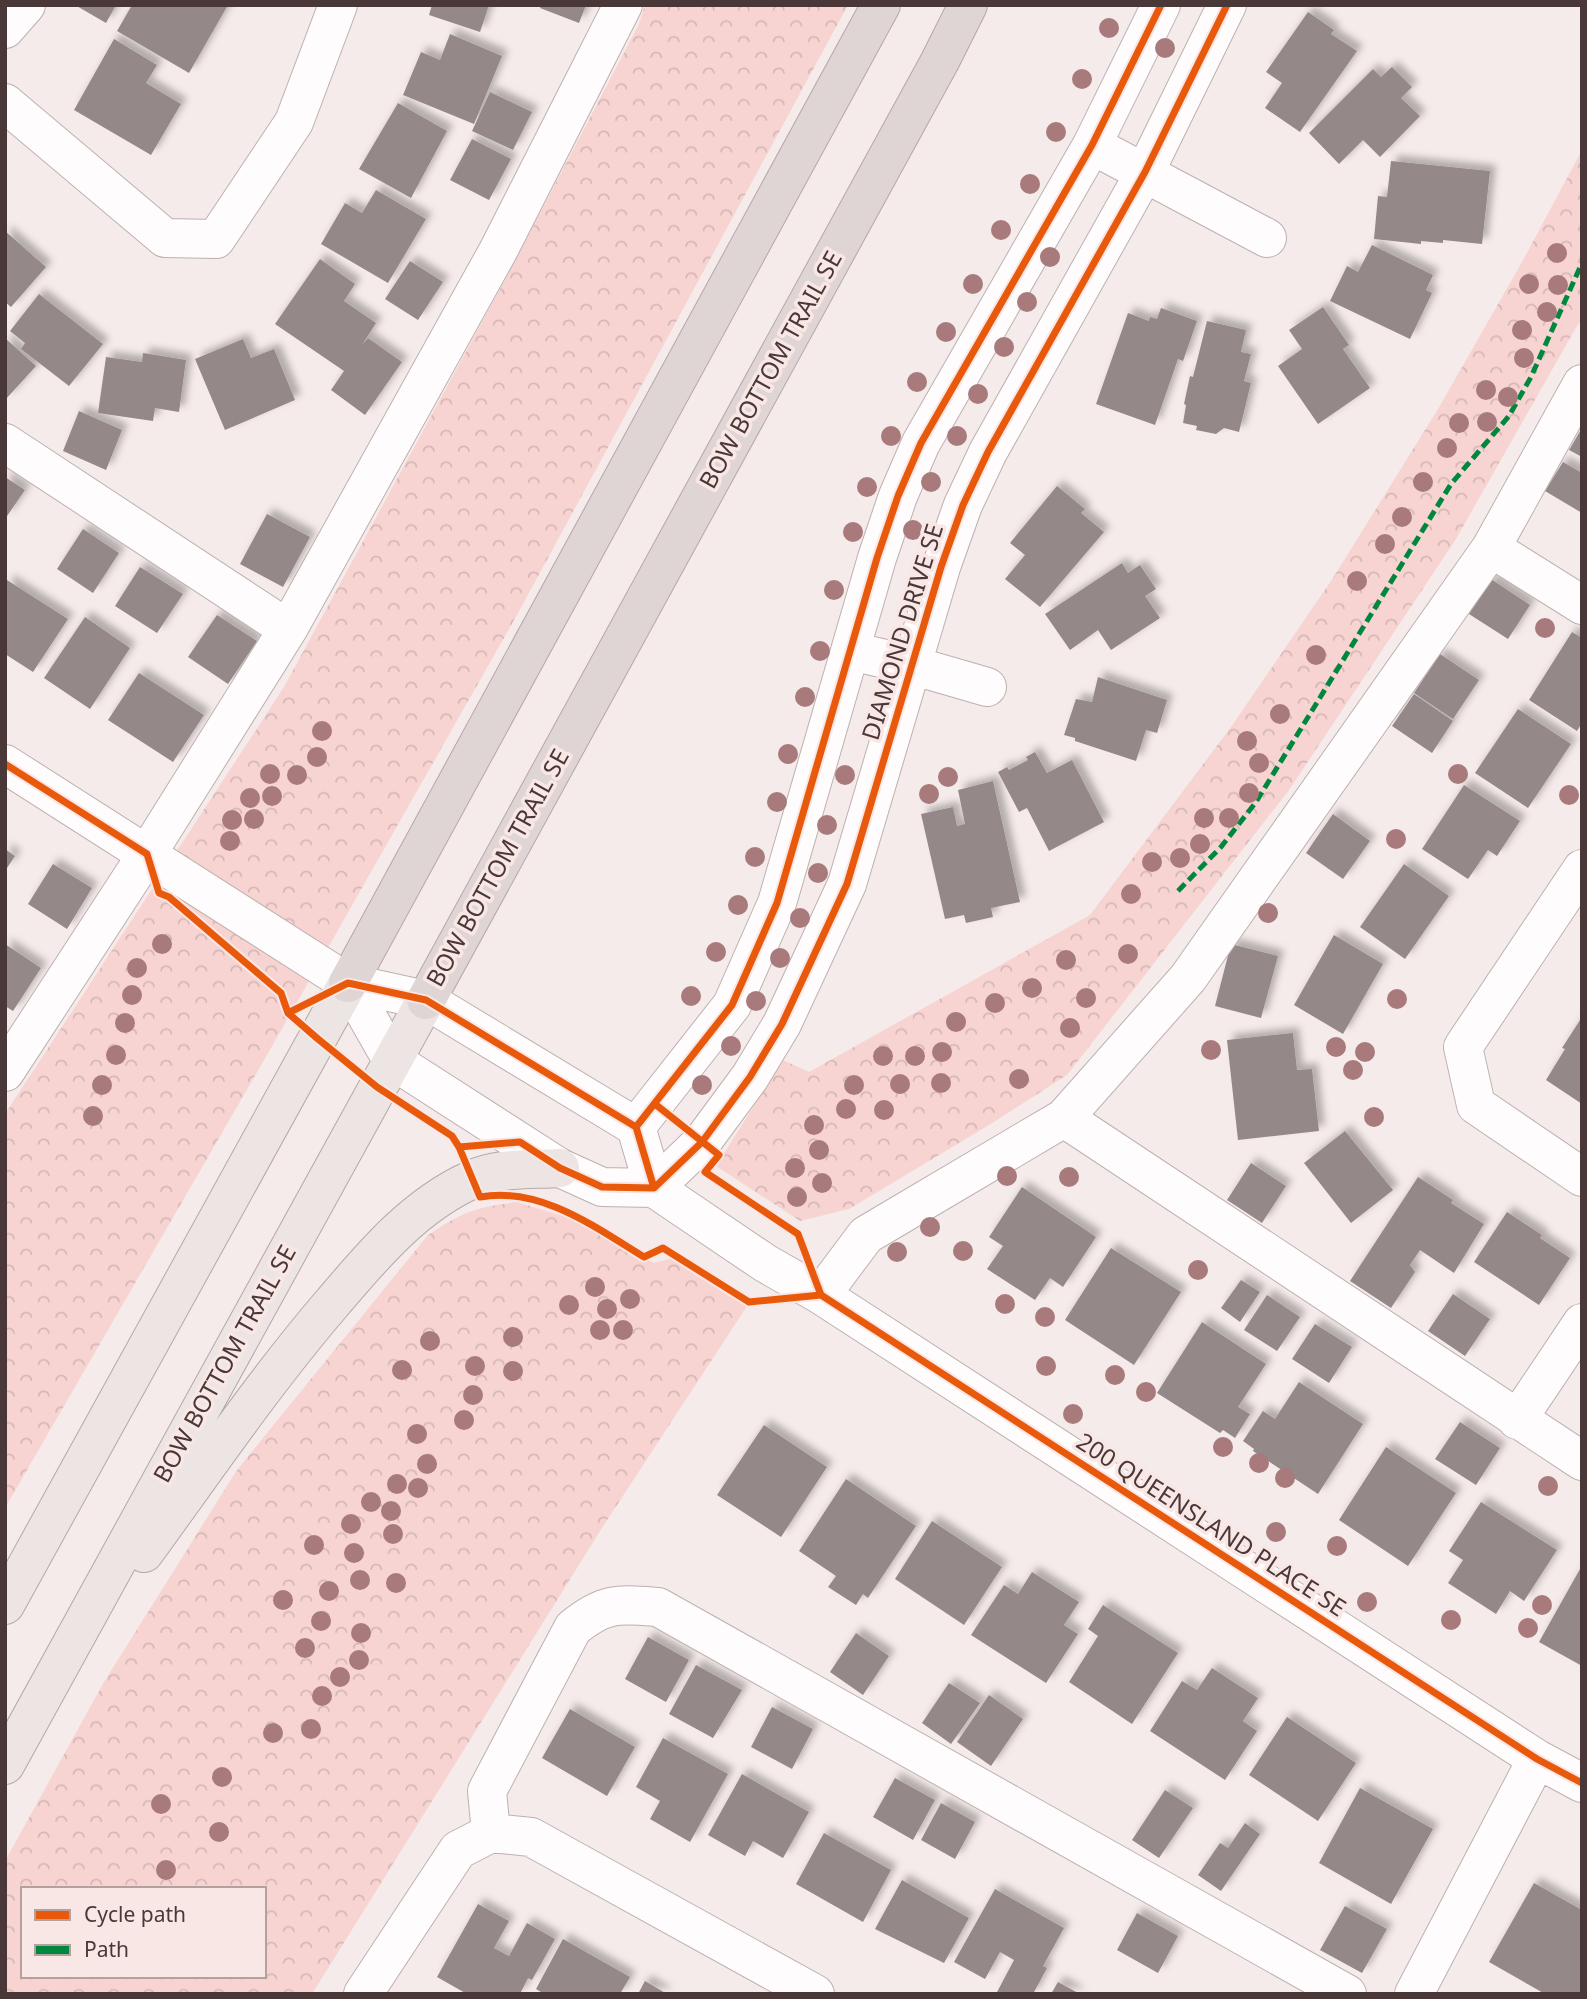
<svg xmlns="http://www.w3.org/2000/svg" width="1587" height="1999" viewBox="0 0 1587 1999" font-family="'Noto Sans',sans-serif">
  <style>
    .park { fill: url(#park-crowns); fill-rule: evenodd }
    .building { fill: #948988; filter: url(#shadow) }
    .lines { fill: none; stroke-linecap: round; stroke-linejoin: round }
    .minor-casing { stroke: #bdb1b0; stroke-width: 40 }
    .major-casing { stroke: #b6a7a7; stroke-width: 40 }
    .highway-casing { stroke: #b6a7a7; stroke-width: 40 }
    .minor { stroke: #fefcfc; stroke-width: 38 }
    .major { stroke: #ece5e4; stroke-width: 38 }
    .highway { stroke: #e0d5d5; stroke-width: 38 }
    .quiet { stroke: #00873e; stroke-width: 5; stroke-dasharray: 10 5; stroke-linecap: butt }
    .cycleway-casing { stroke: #f9e7e6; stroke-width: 11 }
    .cycleway { stroke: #e8590c; stroke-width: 7 }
    .tree { fill: #a87a7b }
    .labels { text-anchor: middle; stroke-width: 7; stroke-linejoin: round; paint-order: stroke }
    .street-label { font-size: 24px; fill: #493837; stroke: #f9e7e6 }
  </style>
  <defs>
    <pattern id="park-crowns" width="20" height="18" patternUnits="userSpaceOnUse" patternTransform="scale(1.75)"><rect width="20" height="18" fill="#f7d4d2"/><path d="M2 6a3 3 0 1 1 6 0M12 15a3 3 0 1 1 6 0" fill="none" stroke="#d5b7b5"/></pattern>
    <filter id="shadow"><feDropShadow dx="6" dy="-6" stdDeviation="3.5" flood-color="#0004"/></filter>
  </defs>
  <rect width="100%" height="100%" fill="#f5ebea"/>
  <path class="park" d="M645 5H848L517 615 271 1048 5 1508V1114L284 687 507 276 639 24Z
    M1582 150V317L1456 539 1289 790 1067 1075 994 1122 849 1209 800 1221 716 1166 783 1060 809 1072 1090 915 1231 727 1333 578 1438 409 1522 262Z
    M517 1202 566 1217 654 1263 674 1258 747 1306 600 1531 312 1994H5V1861L104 1682 237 1470 428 1235C462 1212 476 1207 517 1202ZM23 1889H264V1976H23Z"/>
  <path class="building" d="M75 5H116L106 23Z
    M132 5H228L189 73 117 31Z
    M432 5H489L480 32 429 15Z
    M541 5H586L579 23 540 8Z
    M1308 12 1334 30 1331 34 1357 51 1300 132 1265 108 1282 83 1266 72Z
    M450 34 502 56 474 124 403 95 421 52 440 60Z
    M114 39 157 65 146 83 181 104 151 155 74 110Z
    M1392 67 1412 87 1401 98 1420 116 1380 157 1363 140 1339 164 1309 133 1373 69 1381 77Z
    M490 92 532 112 513 150 472 131Z
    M398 103 447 131 411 198 359 169Z
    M472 139 511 159 489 200 450 180Z
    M1391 161 1490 171 1482 244 1443 240V243L1421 241V244L1374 239 1378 196 1387 197Z
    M376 190 426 219 388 283 321 244 345 203 362 213Z
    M5 231 46 267 11 307 5 302Z
    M1372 245 1433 275 1426 290 1432 293 1410 339 1330 301 1347 266 1358 272Z
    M320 259 355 284 344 301 376 323 362 345 368 338 402 362 365 415 331 390 344 371 275 324Z
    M410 261 443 282 418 320 385 299Z
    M39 294 103 344 69 386 21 349 25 343 10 331Z
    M1323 307 1349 345 1343 349 1370 388 1318 424 1278 366 1302 349 1289 330Z
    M1161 308 1197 321 1183 361 1178 359 1155 425 1096 404 1128 313 1149 321 1150 317 1157 319Z
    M1207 321 1246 330 1241 352 1251 354 1244 381 1251 383 1239 432 1224 428 1216 434 1196 430 1197 426 1183 423 1186 405 1184 404 1190 376 1193 377Z
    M5 338 36 366 5 400Z
    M243 339 251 358 274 349 295 400 225 430 195 359Z
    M143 353 186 360 179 412 155 408 153 421 98 413 106 357 142 362Z
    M79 411 122 430 106 470 63 451Z
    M1582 428V457L1569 450Z
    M1563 462 1582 473V513L1545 491Z
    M5 477 25 490 5 519Z
    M1057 486 1085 509 1081 513 1104 532 1040 607 1005 579 1025 555 1010 543Z
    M267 514 310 537 283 587 240 564Z
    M83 529 119 553 93 593 57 569Z
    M1122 563 1128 573 1140 565 1156 589 1145 596 1160 618 1111 650 1098 630 1070 650 1045 614Z
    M140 567 183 594 157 633 115 606Z
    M1491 579 1530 605 1508 639 1469 614Z
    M7 580 68 619 33 672 5 654Z
    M217 615 257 641 228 684 188 657Z
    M85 617 130 648 90 709 44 678Z
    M1572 632 1582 638V723L1577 731 1529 700Z
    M1440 654 1479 680 1453 719 1414 693Z
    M139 673 204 715 173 762 108 720Z
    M1098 677 1167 700 1157 733 1146 730 1136 761 1075 741V738L1064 735 1076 699 1092 702Z
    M1414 694 1453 721 1432 753 1392 726Z
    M1518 709 1571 744 1528 808 1475 773Z
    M1035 752 1047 773 1072 760 1104 822 1049 851 1027 808 1019 812 998 772 1007 767 1009 770 1028 760 1026 757Z
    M993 781 1020 902 991 908 993 917 966 923 964 915 945 919 921 814 953 807 957 826 965 824 958 790Z
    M1464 785 1520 821 1497 856 1488 850 1468 879 1422 849Z
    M1333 814 1370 841 1343 879 1306 853Z
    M5 849 15 856 5 871Z
    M53 864 92 888 67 929 28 904Z
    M1404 864 1449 896 1405 959 1360 927Z
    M1334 935 1383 964 1343 1034 1294 1005Z
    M5 944 41 968 13 1011 5 1006Z
    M1231 944 1278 956 1261 1018 1215 1006Z
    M1582 1017V1104L1546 1080 1565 1049 1562 1048Z
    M1293 1033 1297 1070 1312 1069 1319 1131 1238 1140 1227 1040Z
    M1345 1131 1393 1190 1351 1223 1304 1163Z
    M1251 1163 1286 1186 1262 1223 1227 1200Z
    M1418 1177 1453 1200 1451 1203 1484 1224 1454 1273 1420 1250 1410 1265 1415 1272 1391 1308 1350 1281Z
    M1022 1187 1096 1237 1063 1287 1050 1278 1035 1300 987 1269 1003 1246 989 1237Z
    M1507 1212 1542 1235 1540 1238 1570 1258 1539 1305 1474 1262Z
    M1111 1248 1181 1292 1134 1365 1065 1320Z
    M1241 1280 1260 1292 1240 1322 1221 1308Z
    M1453 1294 1490 1319 1465 1356 1428 1331Z
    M1267 1295 1300 1317 1277 1351 1244 1330Z
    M1202 1322 1266 1364 1238 1407 1250 1414 1235 1438 1223 1430 1220 1433 1157 1393Z
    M1315 1324 1352 1347 1329 1383 1292 1359Z
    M1299 1382 1363 1424 1318 1494 1253 1451 1254 1449 1243 1441 1263 1411 1275 1419Z
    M1460 1422 1500 1448 1476 1485 1435 1459Z
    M764 1425 827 1467 781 1537 717 1495Z
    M1386 1447 1456 1493 1408 1566 1339 1520Z
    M846 1479 916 1526 868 1598 863 1594 856 1605 828 1587 836 1576 799 1551Z
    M1481 1502 1557 1550 1524 1601 1510 1591 1496 1614 1448 1583 1463 1560 1449 1551Z
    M932 1521 1002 1567 964 1625 895 1579Z
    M1580 1569 1582 1571V1666L1539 1642Z
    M1032 1572 1079 1602 1064 1625 1078 1634 1046 1683 971 1635 1004 1585 1018 1594Z
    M1103 1605 1178 1653 1132 1724 1069 1682 1098 1636 1088 1629Z
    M856 1633 889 1656 863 1695 830 1672Z
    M648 1637 689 1660 666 1702 625 1679Z
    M696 1665 742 1690 713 1738 669 1714Z
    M1212 1668 1258 1698 1243 1721 1257 1731 1225 1780 1150 1731 1182 1681 1197 1690Z
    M949 1683 980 1703 951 1744 922 1723Z
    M989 1695 1023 1719 991 1766 957 1742Z
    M772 1707 813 1729 792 1769 751 1747Z
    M570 1709 635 1747 607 1796 542 1758Z
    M1287 1717 1356 1763 1318 1821 1249 1775Z
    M663 1738 728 1774 690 1842 650 1819 660 1801 636 1787Z
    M742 1774 809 1812 783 1858 753 1841 745 1856 708 1835Z
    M895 1778 935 1800 913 1840 873 1817Z
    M1360 1788 1433 1829 1391 1904 1319 1863Z
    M1165 1790 1193 1808 1159 1858 1132 1840Z
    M941 1803 975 1822 955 1859 921 1840Z
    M1245 1823 1260 1834 1221 1891 1198 1875 1220 1843 1228 1848Z
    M824 1833 891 1870 863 1922 796 1884Z
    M902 1880 969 1918 944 1963 875 1929Z
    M1534 1883 1582 1910V1988L1579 1994H1545L1489 1962Z
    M995 1889 1064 1928 1043 1966 1047 1968 1033 1994H996L1014 1960 1000 1952 985 1979 954 1962Z
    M478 1904 509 1921 494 1948 509 1956 527 1923 555 1939 532 1980 528 1978 520 1994H467L437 1977Z
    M1345 1906 1387 1929 1362 1973 1320 1950Z
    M1137 1913 1178 1936 1158 1973 1117 1950Z
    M563 1939 630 1977 620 1994H544L536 1989Z
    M645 1981 667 1994H638Z
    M1058 1982 1080 1994H1051Z"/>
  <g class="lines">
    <defs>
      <path id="minor" d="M5 29 26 5
        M5 103 165 238 216 239 294 122 338 5
        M1092 145 1267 238
        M5 443 288 629 147 854 5 1072
        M1491 548 1582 605
        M288 629 498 251 623 5
        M851 651 911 665 987 687
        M5 764 348 983 426 1000 636 1127 654 1188
        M1582 869 1463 1047 1476 1105 1582 1177
        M348 983 392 1060 560 1168 602 1187 654 1188 702 1142 750 1077 782 1024 847 884 941 567 963 505 988 452 1145 172 1227 5
        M1064 1118 1582 1461
        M636 1127 732 1005 777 903 877 558 898 496 921 443 1092 145 1161 5
        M654 1188 765 1263 821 1295 1537 1759 1582 1783
        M821 1295 866 1235 1064 1118 1188 978 1491 548 1582 384
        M1517 1420 1582 1323
        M491 1833 487 1791 573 1628C605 1602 618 1604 658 1607L1347 1994
        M363 1994 458 1850 491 1833 531 1837 815 1994
        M1414 1994 1537 1759"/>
      <path id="major" d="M144 1553C206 1468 265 1381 333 1302 373 1255 414 1206 471 1180 498 1167 531 1170 560 1168
        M5 1605 348 983
        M5 1765 426 1000"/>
      <path id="highway" d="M348 983 881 5
        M426 1000 940 61 968 5"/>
    </defs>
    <use href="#minor" class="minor-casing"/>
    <use href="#major" class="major-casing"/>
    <use href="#highway" class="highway-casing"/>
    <use href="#minor" class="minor"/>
    <use href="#major" class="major"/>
    <use href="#highway" class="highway"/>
    <path class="quiet" d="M1178 891 1221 847 1256 802 1451 484 1509 416 1531 377 1582 263"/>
    <defs>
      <path id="cycleway" d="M5 764 147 854 159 893 169 897 281 993 288 1013 318 1039 377 1087 452 1136 459 1147 480 1197C540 1186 595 1227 644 1257L663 1248 749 1302 821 1295
        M288 1013 348 983 426 1000 636 1127 654 1188
        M655 1104 719 1155 705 1172 798 1234 821 1295
        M636 1127 732 1005 777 903 877 558 898 496 921 443 1092 145 1161 5
        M459 1147 520 1142 560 1168 602 1187 654 1188 702 1142 750 1077 782 1024 847 884 941 567 963 505 988 452 1145 172 1227 5
        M821 1295 1537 1759 1582 1783"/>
    </defs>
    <use href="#cycleway" class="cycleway-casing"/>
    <use href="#cycleway" class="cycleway"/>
  </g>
  <g class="tree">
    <circle cx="1109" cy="28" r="10"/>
    <circle cx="1165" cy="48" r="10"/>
    <circle cx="1082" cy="79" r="10"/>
    <circle cx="1056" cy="132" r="10"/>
    <circle cx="1030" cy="184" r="10"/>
    <circle cx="1001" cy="230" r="10"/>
    <circle cx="1557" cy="253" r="10"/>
    <circle cx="1050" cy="257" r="10"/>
    <circle cx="973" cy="284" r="10"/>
    <circle cx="1529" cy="284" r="10"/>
    <circle cx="1558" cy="285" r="10"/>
    <circle cx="1027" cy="302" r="10"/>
    <circle cx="1547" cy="312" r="10"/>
    <circle cx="1522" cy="330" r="10"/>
    <circle cx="946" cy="332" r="10"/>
    <circle cx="1004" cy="347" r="10"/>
    <circle cx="1524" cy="358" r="10"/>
    <circle cx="917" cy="382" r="10"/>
    <circle cx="1486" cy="390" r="10"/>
    <circle cx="978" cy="394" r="10"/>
    <circle cx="1508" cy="397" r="10"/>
    <circle cx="1487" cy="422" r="10"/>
    <circle cx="1459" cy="423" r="10"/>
    <circle cx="891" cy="436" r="10"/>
    <circle cx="957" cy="436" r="10"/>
    <circle cx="1447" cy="448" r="10"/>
    <circle cx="931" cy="482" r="10"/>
    <circle cx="1423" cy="482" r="10"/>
    <circle cx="867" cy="487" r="10"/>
    <circle cx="1402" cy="517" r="10"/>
    <circle cx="913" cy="530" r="10"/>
    <circle cx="853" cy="532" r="10"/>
    <circle cx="1385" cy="544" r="10"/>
    <circle cx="1357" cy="581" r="10"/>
    <circle cx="834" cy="590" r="10"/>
    <circle cx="1545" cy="628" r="10"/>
    <circle cx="820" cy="651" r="10"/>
    <circle cx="1316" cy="655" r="10"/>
    <circle cx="805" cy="697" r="10"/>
    <circle cx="1280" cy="714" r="10"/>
    <circle cx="322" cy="731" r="10"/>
    <circle cx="1247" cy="741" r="10"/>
    <circle cx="788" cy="754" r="10"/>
    <circle cx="317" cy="757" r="10"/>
    <circle cx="1259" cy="763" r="10"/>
    <circle cx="270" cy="774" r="10"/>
    <circle cx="1458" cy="774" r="10"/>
    <circle cx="297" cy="775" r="10"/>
    <circle cx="845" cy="775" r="10"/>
    <circle cx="948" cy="777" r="10"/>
    <circle cx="1249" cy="793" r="10"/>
    <circle cx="929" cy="794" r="10"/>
    <circle cx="1569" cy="795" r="10"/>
    <circle cx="272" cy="796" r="10"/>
    <circle cx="250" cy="798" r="10"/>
    <circle cx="777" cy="802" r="10"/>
    <circle cx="1204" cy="818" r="10"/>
    <circle cx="1229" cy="818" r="10"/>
    <circle cx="254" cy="819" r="10"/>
    <circle cx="232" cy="820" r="10"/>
    <circle cx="827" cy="825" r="10"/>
    <circle cx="1396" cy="839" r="10"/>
    <circle cx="230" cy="841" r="10"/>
    <circle cx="1200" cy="844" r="10"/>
    <circle cx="755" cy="857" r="10"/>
    <circle cx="1180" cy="858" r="10"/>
    <circle cx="1152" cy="862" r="10"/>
    <circle cx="818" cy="873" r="10"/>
    <circle cx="1131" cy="894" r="10"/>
    <circle cx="738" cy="905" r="10"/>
    <circle cx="1268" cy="913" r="10"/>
    <circle cx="800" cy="918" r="10"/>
    <circle cx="162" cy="944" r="10"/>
    <circle cx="716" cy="952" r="10"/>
    <circle cx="1128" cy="954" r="10"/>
    <circle cx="780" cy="958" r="10"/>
    <circle cx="1066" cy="960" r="10"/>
    <circle cx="137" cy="968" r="10"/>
    <circle cx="1032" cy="988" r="10"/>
    <circle cx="132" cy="995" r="10"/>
    <circle cx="691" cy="996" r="10"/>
    <circle cx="1086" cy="998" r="10"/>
    <circle cx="1397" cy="999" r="10"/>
    <circle cx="756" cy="1001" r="10"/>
    <circle cx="995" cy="1003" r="10"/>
    <circle cx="956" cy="1022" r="10"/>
    <circle cx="125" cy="1023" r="10"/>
    <circle cx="1070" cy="1028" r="10"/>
    <circle cx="731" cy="1046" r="10"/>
    <circle cx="1336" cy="1047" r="10"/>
    <circle cx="1211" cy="1050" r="10"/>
    <circle cx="942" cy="1052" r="10"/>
    <circle cx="1365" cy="1052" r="10"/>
    <circle cx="116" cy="1055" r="10"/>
    <circle cx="883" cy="1056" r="10"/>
    <circle cx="915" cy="1056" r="10"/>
    <circle cx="1353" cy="1070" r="10"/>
    <circle cx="1019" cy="1079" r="10"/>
    <circle cx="941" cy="1083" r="10"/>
    <circle cx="900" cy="1084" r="10"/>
    <circle cx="102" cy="1085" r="10"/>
    <circle cx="702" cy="1085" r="10"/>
    <circle cx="854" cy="1085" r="10"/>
    <circle cx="846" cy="1109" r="10"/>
    <circle cx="884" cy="1110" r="10"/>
    <circle cx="93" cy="1116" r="10"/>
    <circle cx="1374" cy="1117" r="10"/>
    <circle cx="814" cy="1125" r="10"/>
    <circle cx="819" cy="1150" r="10"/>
    <circle cx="795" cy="1168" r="10"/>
    <circle cx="1007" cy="1176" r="10"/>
    <circle cx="1069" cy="1177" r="10"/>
    <circle cx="822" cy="1183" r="10"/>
    <circle cx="797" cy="1197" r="10"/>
    <circle cx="930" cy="1227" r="10"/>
    <circle cx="963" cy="1251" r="10"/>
    <circle cx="897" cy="1252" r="10"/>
    <circle cx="1198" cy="1270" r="10"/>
    <circle cx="595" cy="1287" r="10"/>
    <circle cx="630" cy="1299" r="10"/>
    <circle cx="1005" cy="1304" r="10"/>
    <circle cx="569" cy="1305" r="10"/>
    <circle cx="607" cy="1309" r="10"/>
    <circle cx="1045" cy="1317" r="10"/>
    <circle cx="600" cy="1330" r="10"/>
    <circle cx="623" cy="1330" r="10"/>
    <circle cx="513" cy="1337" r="10"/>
    <circle cx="430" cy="1341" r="10"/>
    <circle cx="475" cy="1366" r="10"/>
    <circle cx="1046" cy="1366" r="10"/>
    <circle cx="402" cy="1370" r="10"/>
    <circle cx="513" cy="1371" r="10"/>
    <circle cx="1115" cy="1375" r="10"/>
    <circle cx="1146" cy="1392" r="10"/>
    <circle cx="473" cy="1395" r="10"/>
    <circle cx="1073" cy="1414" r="10"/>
    <circle cx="464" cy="1420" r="10"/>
    <circle cx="417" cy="1434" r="10"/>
    <circle cx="1223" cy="1447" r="10"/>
    <circle cx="1259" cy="1463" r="10"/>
    <circle cx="427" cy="1464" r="10"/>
    <circle cx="1285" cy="1478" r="10"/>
    <circle cx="397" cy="1484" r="10"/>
    <circle cx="1548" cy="1486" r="10"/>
    <circle cx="418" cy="1488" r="10"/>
    <circle cx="371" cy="1502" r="10"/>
    <circle cx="391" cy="1511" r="10"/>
    <circle cx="351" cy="1524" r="10"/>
    <circle cx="1276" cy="1532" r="10"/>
    <circle cx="393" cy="1534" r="10"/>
    <circle cx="314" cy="1545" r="10"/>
    <circle cx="1337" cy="1546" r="10"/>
    <circle cx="354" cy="1553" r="10"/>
    <circle cx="360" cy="1580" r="10"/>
    <circle cx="396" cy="1583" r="10"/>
    <circle cx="329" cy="1591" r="10"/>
    <circle cx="283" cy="1600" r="10"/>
    <circle cx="1367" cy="1602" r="10"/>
    <circle cx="1542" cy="1605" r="10"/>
    <circle cx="1451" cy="1620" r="10"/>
    <circle cx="321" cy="1621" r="10"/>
    <circle cx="1528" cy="1628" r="10"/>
    <circle cx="361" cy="1633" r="10"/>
    <circle cx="305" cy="1648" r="10"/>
    <circle cx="359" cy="1660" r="10"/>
    <circle cx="340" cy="1677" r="10"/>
    <circle cx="322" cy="1696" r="10"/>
    <circle cx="311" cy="1729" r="10"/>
    <circle cx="273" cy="1733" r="10"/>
    <circle cx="222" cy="1777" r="10"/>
    <circle cx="161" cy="1804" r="10"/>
    <circle cx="219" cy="1832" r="10"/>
    <circle cx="166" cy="1870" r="10"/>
  </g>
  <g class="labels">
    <g class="street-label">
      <text transform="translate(771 370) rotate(-61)" y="8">BOW BOTTOM TRAIL SE</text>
      <text transform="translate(903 632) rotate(-73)" y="8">DIAMOND DRIVE SE</text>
      <text transform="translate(498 868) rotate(-61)" y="8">BOW BOTTOM TRAIL SE</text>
      <text transform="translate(225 1364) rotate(-61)" y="8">BOW BOTTOM TRAIL SE</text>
      <text transform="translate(1211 1525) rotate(33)" y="8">200 QUEENSLAND PLACE SE</text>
    </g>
  </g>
  <rect width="1587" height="1999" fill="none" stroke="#493837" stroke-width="14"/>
  <rect x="21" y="1887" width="245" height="91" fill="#f9e7e6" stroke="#b3a1a0" stroke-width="2"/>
  <rect x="35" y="1910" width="35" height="10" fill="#e8590c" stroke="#b3a1a0" stroke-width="2"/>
  <text x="84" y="1922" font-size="21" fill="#493837">Cycle path</text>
  <rect x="35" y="1945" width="35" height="10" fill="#00873e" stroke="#b3a1a0" stroke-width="2"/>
  <text x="84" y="1957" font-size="21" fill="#493837">Path</text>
</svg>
